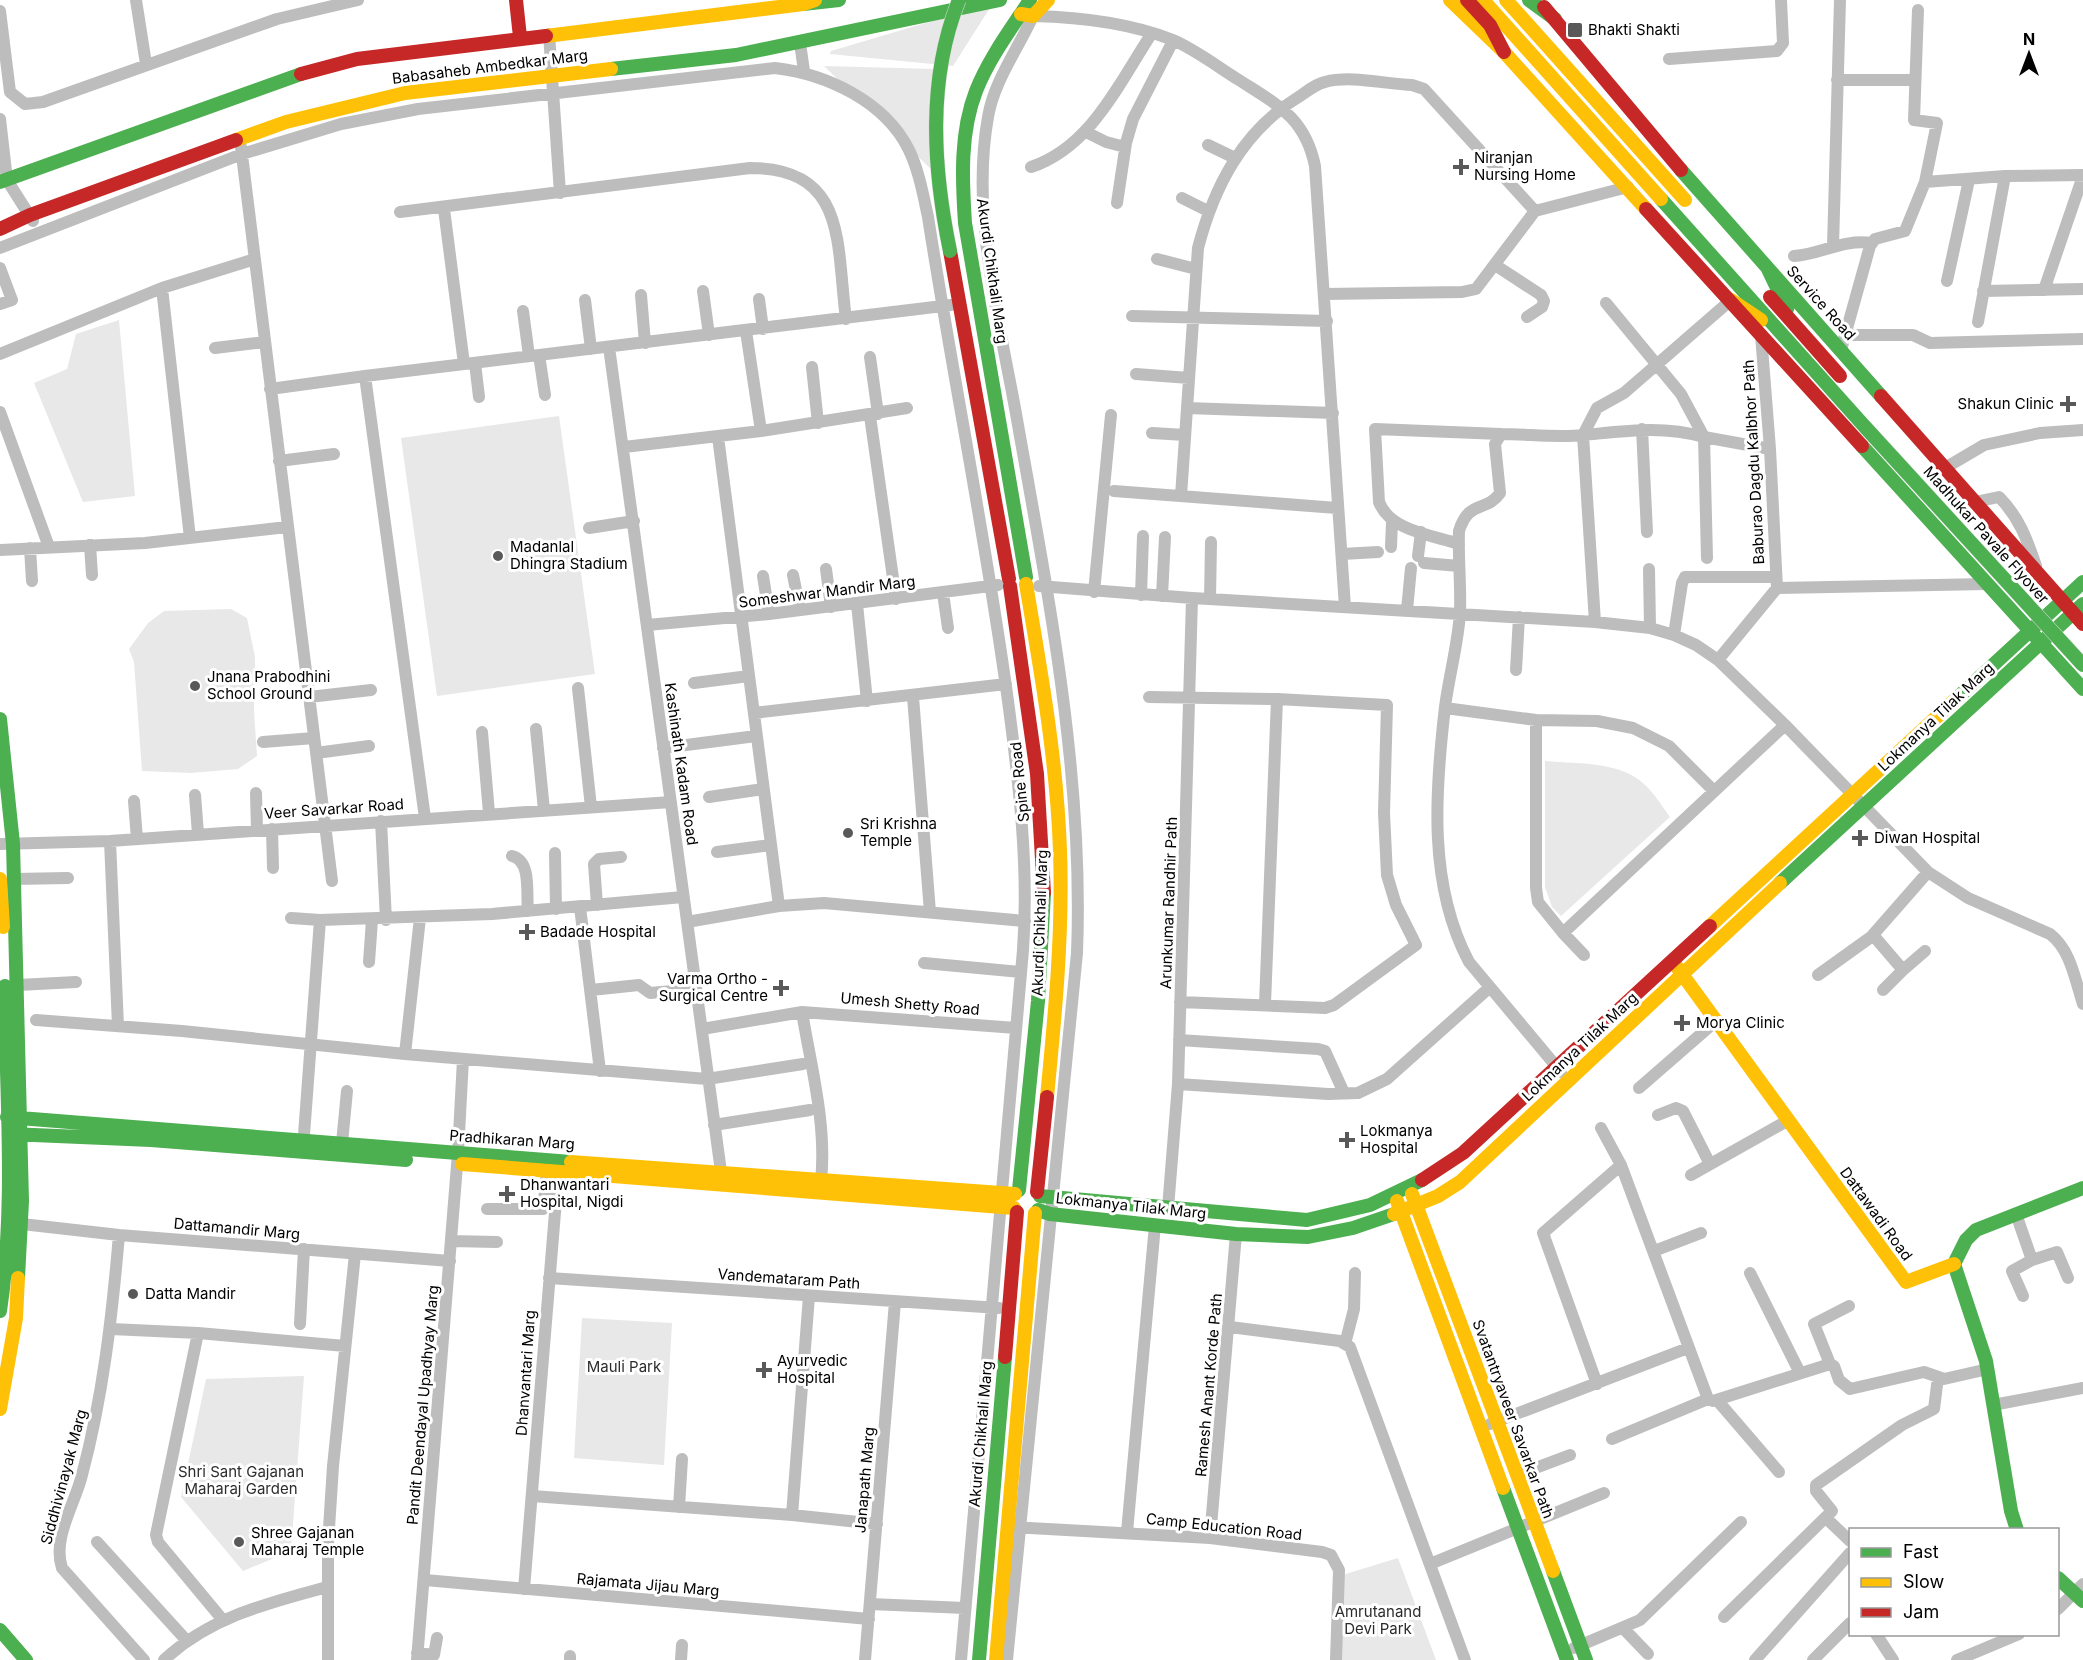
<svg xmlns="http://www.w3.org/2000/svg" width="2083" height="1660" viewBox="0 0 2083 1660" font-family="Inter,sans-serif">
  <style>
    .green { fill: #e8e8e8 }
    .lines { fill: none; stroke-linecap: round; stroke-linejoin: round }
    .street { stroke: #bdbdbd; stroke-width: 12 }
    .fast { stroke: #4caf50; stroke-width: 14 }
    .slow { stroke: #ffc107; stroke-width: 14 }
    .jam { stroke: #c62828; stroke-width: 14 }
    .fast-bridge-casing { stroke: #dbdbdb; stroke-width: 15; stroke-linecap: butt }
    .fast-bridge { stroke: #4caf50; stroke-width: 14 }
    .poi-dot { fill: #595959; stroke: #fff; stroke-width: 2 }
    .labels { text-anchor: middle; stroke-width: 6; stroke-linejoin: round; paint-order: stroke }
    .poi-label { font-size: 15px; fill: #000; stroke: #fff; text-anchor: start }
    .street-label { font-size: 15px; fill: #000; stroke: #fff }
    .park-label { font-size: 15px; fill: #2c2c2c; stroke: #fff }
  </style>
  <rect width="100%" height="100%" fill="#fff"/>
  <path class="green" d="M993 3 953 66 830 54 831 51Z
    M824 66 935 69 933 171Z
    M119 320 135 496 83 502 34 383 67 369 76 334Z
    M559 416 595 674 437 696 401 438Z
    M231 609 247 618 255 657 254 711 257 756 238 769 191 773 142 771 134 662 129 649 148 623 164 611Z
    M1545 761C1577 764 1620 761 1644 784 1654 793 1662 806 1670 817L1561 916 1552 907 1545 887Z
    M582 1318 672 1323 664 1465 574 1458Z
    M304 1376 291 1551 243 1571 181 1497 206 1379Z
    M1398 1558 1436 1660H1336L1339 1576Z"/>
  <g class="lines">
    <path class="street" d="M136 0 146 64
      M0 11 10 92 25 104 43 102 277 19 358 0
      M549 34 560 193
      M800 43 804 71
      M1669 59 1777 51 1783 43 1781 0
      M1837 80H1914
      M0 119 7 180 33 221
      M1086 132 1106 142 1125 147
      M1208 145 1235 158
      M241 147 332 881
      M1031 167C1091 147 1119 83 1152 33
      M1925 182 2005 176 2083 175
      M1182 198 1208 211
      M1117 203 1126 143 1133 119 1173 41
      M444 209 464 364
      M400 212 750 168C848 168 836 245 846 319
      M1833 246 1840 0
      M0 248 242 154 341 124 418 109 775 68C826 74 885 101 909 150 919 171 923 194 928 217 953 378 986 539 1008 701 1019 784 1029 866 1023 950L961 1660
      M1794 256C1823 254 1841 239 1872 243
      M1157 259 1196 269
      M1495 265 1541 295 1544 301 1542 307 1527 317
      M0 268 12 300 0 304
      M1947 281 1969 180
      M162 288 190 538
      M2044 290 2083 176
      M703 291 709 335
      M1983 291 2083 289
      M1325 294 1462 292 1476 289 1535 211 1628 187
      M641 295 645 343
      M759 299 763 329
      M585 300 591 349
      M1606 303 1681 394 1704 437 1770 449
      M523 311 529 356
      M1132 316 1327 321
      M1978 322 2005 176
      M746 331 761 431
      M1761 335 1770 449 1777 588
      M1845 335H1913L1930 343 2083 339
      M609 347 722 1179
      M215 348 265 342
      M1841 350 1870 246 1875 239 1905 231 1925 182 1937 123 1914 120 1918 10
      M0 354 162 288 255 259
      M539 355 545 395
      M870 357 878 414
      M475 363 479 397
      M812 367 818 423
      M1136 374 1189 378
      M365 376 425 818
      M270 389 365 376 951 305
      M1187 408 1333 413
      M0 412 49 547
      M870 416 896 599
      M1642 429 1647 532
      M1152 433 1185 435
      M718 437 779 906
      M624 447 761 431 907 408
      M279 461 334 454
      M1945 468 1984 445 2040 433 2083 430
      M1114 491 1337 508
      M1181 496 1198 248C1214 187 1242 132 1297 98 1305 93 1315 84 1325 82 1351 75 1385 84 1412 85L1424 89 1535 211
      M1975 502 1999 497C2019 517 2027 539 2036 566
      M589 528 634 521
      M1459 544C1432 535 1390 531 1379 502L1375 429 1501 434
      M90 545 92 575
      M1391 547 1392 522
      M30 548 32 581
      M0 550 145 543 287 527
      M1342 554 1378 552
      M1418 556 1421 532
      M1424 563 1459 566
      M826 569 831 607
      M1649 569 1650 628
      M793 575 800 610
      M763 576 769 614
      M1039 586 1192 598 1595 622 1650 628 1674 635 1696 645 1718 660 1785 725 1928 872 1968 898 2050 934C2071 950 2075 980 2083 1004
      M1094 592 1111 415
      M943 593 948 628
      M1141 595 1143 536
      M1162 596 1165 537
      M1210 599 1211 542
      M857 604 867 701
      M1407 610 1411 568
      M1595 622 1583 435 1597 408 1624 393 1731 300
      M647 625 769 614 998 585
      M1674 635 1682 583 1685 577H1776
      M1718 660 1777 588 1987 584
      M1516 670 1519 617
      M694 683 749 676
      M578 688 591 807
      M309 697 371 690
      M913 697 930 912
      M1149 697 1277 699 1387 705 1384 813 1387 875 1396 905 1416 945 1334 1005 1325 1008 1180 1002
      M1445 708 1536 720 1597 721 1633 728 1669 746 1714 791
      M754 713 1006 684
      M1536 720V888L1538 902 1563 933 1785 725
      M536 729 544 810
      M482 732 489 813
      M263 742 314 738
      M663 748 756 736
      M316 753 369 746
      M256 793 257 830
      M195 795 198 834
      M709 797 763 789
      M134 801 137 839
      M381 821 386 920
      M272 829 273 868
      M110 841 118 1026
      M0 844 110 841 671 802
      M717 852 771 845
      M555 853 556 909
      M512 856C532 861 526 894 528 911
      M14 879 68 878
      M597 905 594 864 599 859 621 857
      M580 907 600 1071
      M291 918 320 920
      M687 922 779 906 824 903 1025 921
      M1563 933 1584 955
      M1873 935 1903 970 1925 951
      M369 962 372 920
      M924 963 1021 972
      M1818 975 1871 937 1928 872
      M18 985 76 982
      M591 990 639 985 650 993 696 989
      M1883 990 1903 970
      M1265 1004 1277 699
      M802 1012C811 1067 827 1125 821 1181
      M36 1020 182 1031 405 1054 707 1079 803 1064
      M702 1029 802 1012 1016 1028
      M1179 1040 1318 1049 1325 1051 1344 1093
      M405 1054 420 918
      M1561 1072 1469 962C1428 885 1435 792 1445 707 1449 676 1458 644 1460 613 1461 585 1458 558 1459 531 1469 499 1486 513 1500 493L1495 444 1501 434C1528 434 1557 438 1584 435 1625 431 1663 425 1704 437L1707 558
      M1178 1084 1328 1094 1358 1093 1387 1079 1489 988
      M1639 1088 1716 1021
      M1658 1115 1676 1108 1683 1111 1710 1164
      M714 1125 810 1110
      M1601 1128 1621 1165 1708 1399 1713 1401 1830 1364 1834 1366 1839 1380 1850 1389 1924 1372 1944 1379 1988 1369
      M342 1143 347 1091
      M303 1148 320 920 492 914 683 897
      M1691 1175 1787 1121
      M1168 1208 1178 1084 1192 598
      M487 1209H543L547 1172
      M2016 1214 2032 1260 2057 1252 2068 1278
      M22 1224 119 1235 450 1261
      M119 1235C112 1317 103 1396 82 1475 75 1504 52 1538 62 1568L144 1660
      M451 1241 497 1242
      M1654 1251 1701 1233
      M1750 1273 1800 1373
      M549 1278 999 1308
      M2023 1296 2012 1271 2032 1260
      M300 1324 304 1249
      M1230 1327 1340 1341 1350 1347 1465 1660
      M111 1329 198 1333 345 1346
      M198 1333 156 1535 158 1542 222 1619
      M1345 1344 1354 1309 1355 1273
      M1830 1364 1814 1324 1849 1306
      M1597 1384 1543 1233 1621 1165
      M1717 1400 1779 1472
      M1993 1405 2083 1388
      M1490 1424 1688 1348
      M1612 1439 1708 1399
      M1517 1475 1570 1455
      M532 1496 792 1515 877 1524
      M679 1507 682 1459
      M792 1515 809 1296
      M1826 1518 1850 1541
      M1012 1527 1210 1538 1322 1552 1331 1555 1339 1570 1336 1660
      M1127 1532 1155 1225
      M1210 1538 1236 1234
      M97 1542 187 1641
      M1430 1564 1604 1493
      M425 1580 869 1619
      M524 1589 559 1164
      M870 1604 965 1608
      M2058 1609 2083 1584
      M1724 1617 1832 1511 1816 1491V1485L1902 1425 1934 1409 1938 1377
      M1623 1628 1648 1654
      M1876 1634 1893 1660
      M1574 1648 1640 1620 1741 1522
      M417 1653 434 1655 437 1638
      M164 1660C210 1617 268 1603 327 1587
      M328 1660V1544L333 1466 355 1254
      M417 1660 458 1153 463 1059
      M570 1660V1656
      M681 1660 682 1645
      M865 1660 895 1302
      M1007 1660 1077 953C1084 776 1049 600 1018 425 1001 326 970 217 988 117 994 81 1018 49 1033 16 1078 17 1130 23 1173 40 1196 50 1218 67 1239 80 1278 105 1305 118 1315 166L1345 607
      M1755 1660 1850 1553
      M1813 1660 1850 1623
      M1957 1660 2019 1634"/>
    <path class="fast" d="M1529 0 1555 19
      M803 4 839 0
      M611 69 736 55 1000 0
      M1681 170 1881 396
      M0 182 301 74
      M1661 199 1866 428
      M1767 267 1787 309
      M1862 446 2083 689
      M1026 577 965 223C962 179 960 132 976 91 989 58 1011 29 1030 0
      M1955 700 2083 582
      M0 719 13 844 22 1201 18 1278
      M1780 883 2083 604
      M7 1117 571 1162
      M10 1134 151 1140 406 1160
      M1019 1190 1038 1001 1044 893
      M1040 1196 1307 1220 1370 1205 1422 1180
      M1038 1210 1050 1214 1236 1234 1308 1237 1353 1228 1394 1214
      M1954 1264 1986 1361 2011 1511 2017 1530
      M1954 1264 1966 1240 1976 1230 2083 1188
      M0 1311C16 1204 6 1094 5 986
      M1503 1488 1567 1660
      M1553 1571 1586 1660
      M2058 1578 2083 1601
      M0 1630 26 1660
      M979 1660 1005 1357"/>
    <path class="slow" d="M1450 0 1504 52 1646 209
      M1483 0 1661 199
      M1506 0 1685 200
      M1021 14 1033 16 1048 0
      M546 36 803 4 815 0
      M236 140 286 122 405 93 611 69
      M1731 300 1761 320
      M1026 584C1041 672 1057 761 1060 851 1063 933 1055 1015 1047 1097
      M0 879 3 927
      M1710 926 1955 700
      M1674 963 1906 1282 1954 1264
      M571 1162 1015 1194
      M462 1164 1014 1208
      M1412 1194 1553 1571
      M1397 1201 1503 1488
      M1394 1214 1438 1196 1460 1182 1780 883
      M0 1409 16 1318 18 1278
      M996 1660 1035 1213"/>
    <path class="jam" d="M516 0 520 37
      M1467 0 1490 25 1504 52
      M1544 7 1681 170
      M301 74 357 59 546 36
      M1646 209 1862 446
      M0 229 30 215 236 140
      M950 251 1009 579
      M1770 297 1840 376
      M1881 396 2083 624
      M1010 586 1037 774 1044 893
      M1422 1180 1463 1153 1710 926
      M1037 1192 1047 1097
      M1005 1357 1017 1212"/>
    <defs>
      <path id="fast-bridge" d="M950 251C933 168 927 80 959 0
        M1866 428 2083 665"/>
    </defs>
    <use href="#fast-bridge" class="fast-bridge-casing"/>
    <use href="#fast-bridge" class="fast-bridge"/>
  </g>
  <g class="poi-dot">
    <rect x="1567" y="22" width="16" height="16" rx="3"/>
    <path d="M1458 158h6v6h6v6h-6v6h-6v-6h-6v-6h6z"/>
    <path d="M2065 395h6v6h6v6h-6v6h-6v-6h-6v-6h6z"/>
    <circle cx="498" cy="556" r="6"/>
    <circle cx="195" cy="686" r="6"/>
    <circle cx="848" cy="833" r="6"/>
    <path d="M1857 829h6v6h6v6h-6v6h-6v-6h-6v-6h6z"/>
    <path d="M524 923h6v6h6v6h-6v6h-6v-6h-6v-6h6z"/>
    <path d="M778 979h6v6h6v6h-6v6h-6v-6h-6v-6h6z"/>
    <path d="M1679 1014h6v6h6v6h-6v6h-6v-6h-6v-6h6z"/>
    <path d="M1344 1131h6v6h6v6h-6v6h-6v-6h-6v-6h6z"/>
    <path d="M504 1185h6v6h6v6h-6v6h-6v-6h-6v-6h6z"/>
    <circle cx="133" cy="1294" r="6"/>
    <path d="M761 1361h6v6h6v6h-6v6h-6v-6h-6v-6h6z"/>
    <circle cx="239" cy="1542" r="6"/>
  </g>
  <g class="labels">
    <g class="poi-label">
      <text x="1588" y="35">Bhakti Shakti</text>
      <text x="1474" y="163">Niranjan<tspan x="1474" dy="17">Nursing Home</tspan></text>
      <text x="2054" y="409" text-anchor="end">Shakun Clinic</text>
      <text x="510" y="552">Madanlal<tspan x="510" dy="17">Dhingra Stadium</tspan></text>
      <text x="207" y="682">Jnana Prabodhini<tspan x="207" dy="17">School Ground</tspan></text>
      <text x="860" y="829">Sri Krishna<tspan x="860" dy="17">Temple</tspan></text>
      <text x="1874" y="843">Diwan Hospital</text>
      <text x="540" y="937">Badade Hospital</text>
      <text x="768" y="984" text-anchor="end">Varma Ortho -<tspan x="768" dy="17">Surgical Centre</tspan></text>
      <text x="1696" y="1028">Morya Clinic</text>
      <text x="1360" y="1136">Lokmanya<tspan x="1360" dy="17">Hospital</tspan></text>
      <text x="520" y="1190">Dhanwantari<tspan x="520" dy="17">Hospital, Nigdi</tspan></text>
      <text x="145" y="1299">Datta Mandir</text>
      <text x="777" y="1366">Ayurvedic<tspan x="777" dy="17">Hospital</tspan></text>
      <text x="251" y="1538">Shree Gajanan<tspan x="251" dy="17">Maharaj Temple</tspan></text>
    </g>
    <g class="street-label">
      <text transform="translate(490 67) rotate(-7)" y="5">Babasaheb Ambedkar Marg</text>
      <text transform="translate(992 271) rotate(82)" y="5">Akurdi Chikhali Marg</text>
      <text transform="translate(1821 303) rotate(48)" y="5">Service Road</text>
      <text transform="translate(1754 462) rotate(-93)" y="5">Baburao Dagdu Kalbhor Path</text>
      <text transform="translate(1986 535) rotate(48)" y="5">Madhukar Pavale Flyover</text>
      <text transform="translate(827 592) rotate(-7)" y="5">Someshwar Mandir Marg</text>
      <text transform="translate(1936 717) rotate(-43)" y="5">Lokmanya Tilak Marg</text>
      <text transform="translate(681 764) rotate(82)" y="5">Kashinath Kadam Road</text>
      <text transform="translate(1020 782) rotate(-96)" y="5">Spine Road</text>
      <text transform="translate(334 809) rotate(-4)" y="5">Veer Savarkar Road</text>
      <text transform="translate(1169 903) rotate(-88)" y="5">Arunkumar Randhir Path</text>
      <text transform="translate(1040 923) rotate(-88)" y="5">Akurdi Chikhali Marg</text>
      <text transform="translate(910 1004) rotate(5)" y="5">Umesh Shetty Road</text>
      <text transform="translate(1580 1047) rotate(-43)" y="5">Lokmanya Tilak Marg</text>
      <text transform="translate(512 1140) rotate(4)" y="5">Pradhikaran Marg</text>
      <text transform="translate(1131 1206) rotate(6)" y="5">Lokmanya Tilak Marg</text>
      <text transform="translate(1876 1214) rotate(54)" y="5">Dattawadi Road</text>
      <text transform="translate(237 1229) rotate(5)" y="5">Dattamandir Marg</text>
      <text transform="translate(789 1279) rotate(4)" y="5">Vandemataram Path</text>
      <text transform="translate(526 1373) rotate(-86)" y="5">Dhanvantari Marg</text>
      <text transform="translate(1209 1385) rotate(-85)" y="5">Ramesh Anant Korde Path</text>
      <text transform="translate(423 1405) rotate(-85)" y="5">Pandit Deendayal Upadhyay Marg</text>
      <text transform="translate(1513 1419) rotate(70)" y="5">Svatantryaveer Savarkar Path</text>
      <text transform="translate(981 1434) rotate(-85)" y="5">Akurdi Chikhali Marg</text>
      <text transform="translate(64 1477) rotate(-75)" y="5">Siddhivinayak Marg</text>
      <text transform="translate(865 1480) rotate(-85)" y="5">Janapath Marg</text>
      <text transform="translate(1224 1527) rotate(6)" y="5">Camp Education Road</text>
      <text transform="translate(648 1585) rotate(5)" y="5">Rajamata Jijau Marg</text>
    </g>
    <g class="park-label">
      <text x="624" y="1372">Mauli Park</text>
      <text x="241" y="1477">Shri Sant Gajanan<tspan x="241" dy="17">Maharaj Garden</tspan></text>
      <text x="1378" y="1617">Amrutanand<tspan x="1378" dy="17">Devi Park</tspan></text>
    </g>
  </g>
  <rect x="1849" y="1528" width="210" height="108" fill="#ffffff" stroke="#999999" stroke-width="1.5"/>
  <rect x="1861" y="1548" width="30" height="9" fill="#4caf50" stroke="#999999" stroke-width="1.5"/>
  <text x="1903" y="1558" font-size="18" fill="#000000">Fast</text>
  <rect x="1861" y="1578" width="30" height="9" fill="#ffc107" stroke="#999999" stroke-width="1.5"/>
  <text x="1903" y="1588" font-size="18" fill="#000000">Slow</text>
  <rect x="1861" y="1608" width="30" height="9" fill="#c62828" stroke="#999999" stroke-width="1.5"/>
  <text x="1903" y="1618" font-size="18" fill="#000000">Jam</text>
  <g transform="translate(2029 54)" stroke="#ffffff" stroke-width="4.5" paint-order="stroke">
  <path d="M0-4.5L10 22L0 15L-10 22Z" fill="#000000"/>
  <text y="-9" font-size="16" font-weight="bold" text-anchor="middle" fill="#000000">N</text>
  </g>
</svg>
